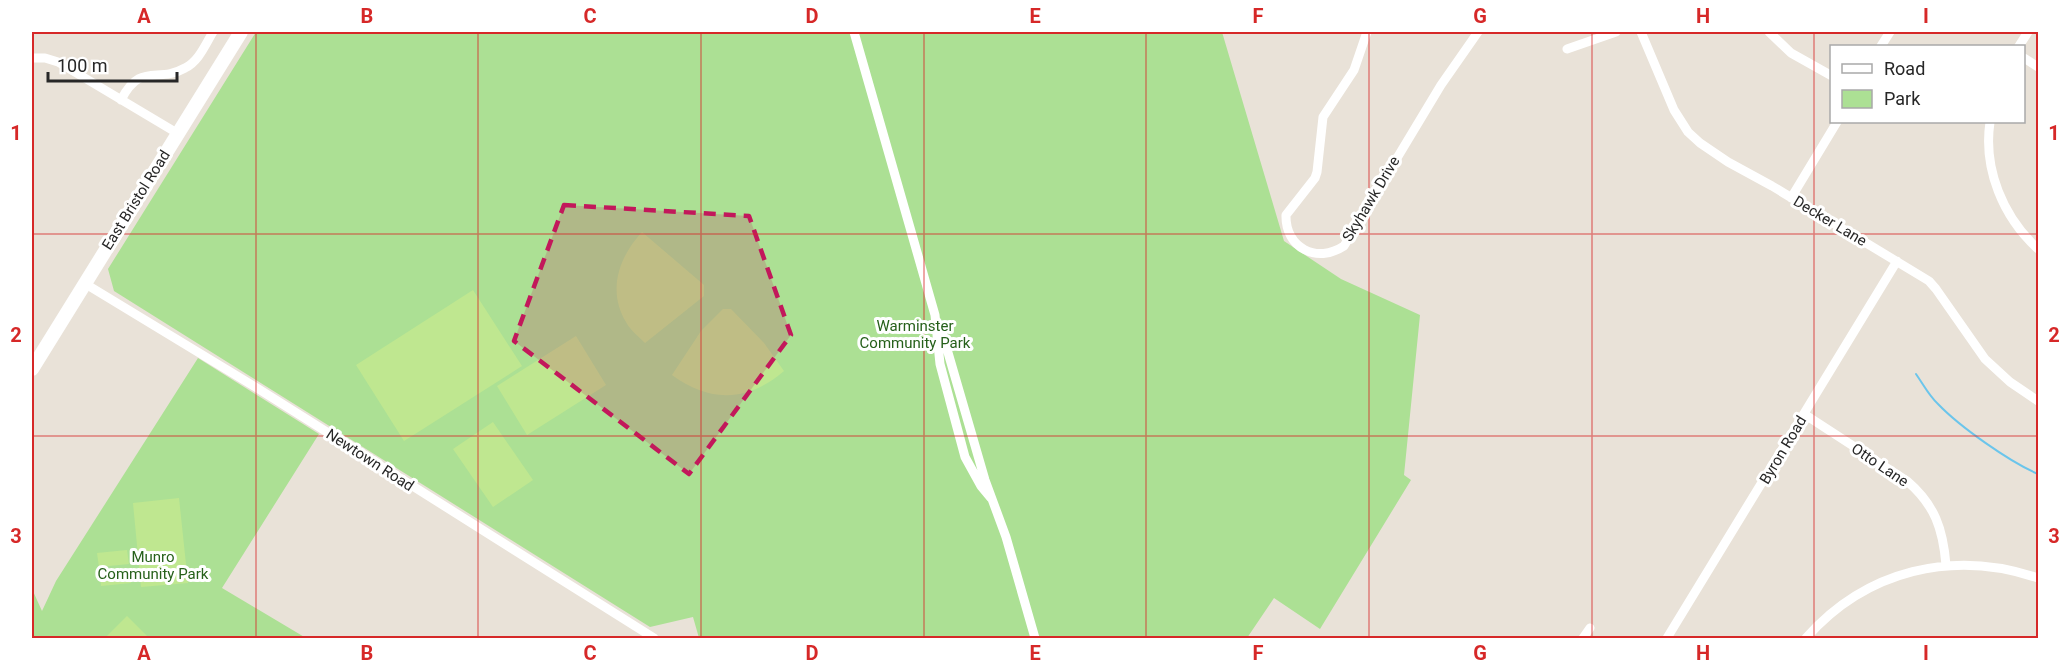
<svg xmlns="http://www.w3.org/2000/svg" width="2070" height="670" viewBox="0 0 2070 670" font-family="Roboto,sans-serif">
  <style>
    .green { fill: #ace094 }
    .pitch { fill: #bfe790 }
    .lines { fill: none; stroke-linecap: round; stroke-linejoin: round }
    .stream { stroke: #6bc5eb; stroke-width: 2 }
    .minor { stroke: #fff; stroke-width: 9 }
    .secondary { stroke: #fff; stroke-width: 14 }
    .marked { fill: #c2185b; fill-opacity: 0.2; stroke: #c2185b; stroke-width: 4.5; stroke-dasharray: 12 8; stroke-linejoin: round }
    .grid { fill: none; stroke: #d62828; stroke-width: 1.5; stroke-opacity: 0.55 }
    .labels { text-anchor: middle; stroke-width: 6; stroke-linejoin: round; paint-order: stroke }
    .street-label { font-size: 15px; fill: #272727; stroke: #fff }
    .park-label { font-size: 15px; fill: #26601a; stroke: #fff }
    .neatline { fill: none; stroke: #d62828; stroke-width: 2 }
    .grid-label { font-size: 20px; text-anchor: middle; font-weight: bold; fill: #d62828 }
  </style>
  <rect width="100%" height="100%" fill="#e9e2d8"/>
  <path class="green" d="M256 32H1222L1284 241 1341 279 1420 315 1404 475 1411 480 1320 629 1274 598 1247 638H699L693 617 650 627 114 291 108 269Z
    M198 358 319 434 222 588 306 638H32V589L42 611 56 581Z"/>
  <path class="pitch" d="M642 232 704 285V296L645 343C639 337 630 330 626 322 607 290 619 257 642 232Z
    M473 290 522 366 404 441 356 365Z
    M723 309H731L764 343 784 371C748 402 710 403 672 375L701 331Z
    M576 336 606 385 527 435 497 386Z
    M493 422 533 480 493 507 453 449Z
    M179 498 188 583 141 587 133 503Z
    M127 550 129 564 99 567 97 553Z
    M130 569 131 583 101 586 100 572Z
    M127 616 149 638H105Z"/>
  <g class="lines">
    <path class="stream" d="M1916 374C1923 384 1929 396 1938 404 1960 427 2010 462 2038 474"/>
    <path class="minor" d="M854 32 935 315 940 364 965 457 981 486 991 498
      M1367 32 1354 70 1323 117 1317 172 1315 178 1286 215C1285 248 1317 264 1344 246L1441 85 1478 32
      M1641 32 1674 110 1688 132 1700 143 1728 162 1772 186 1929 281 1936 289 1985 359 2010 382 2038 401
      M1769 32 1791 53 1832 76
      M1881 46 1890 32
      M2019 46 2028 32
      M1567 49 1616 32
      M32 58H45L58 62 177 133
      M2024 58 2038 67
      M121 100C141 61 157 84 185 68 199 61 205 45 213 32
      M1990 122C1983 169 2003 217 2038 249
      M1791 198 1837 122
      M84 283 257 388 654 638
      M940 325 985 480 1006 537 1035 638
      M1804 414 1907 481C1935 505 1943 529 1946 565
      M1583 638 1590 628
      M1667 638 1897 261
      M1806 638C1866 570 1953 549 2038 578"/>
    <path class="secondary" d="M32 369 241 32"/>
  </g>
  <path class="marked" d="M564 205 749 216 791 335 689 474 514 341Z"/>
  <path class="grid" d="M256 32V638M478 32V638M701 32V638M924 32V638M1146 32V638M1369 32V638M1592 32V638M1814 32V638M32 234H2038M32 436H2038"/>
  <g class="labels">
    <g class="street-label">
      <text transform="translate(1371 199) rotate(-59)" y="5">Skyhawk Drive</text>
      <text transform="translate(136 200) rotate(-58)" y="5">East Bristol Road</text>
      <text transform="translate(1830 221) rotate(31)" y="5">Decker Lane</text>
      <text transform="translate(1783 450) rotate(-59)" y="5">Byron Road</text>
      <text transform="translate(370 460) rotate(33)" y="5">Newtown Road</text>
      <text transform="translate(1880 465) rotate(34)" y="5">Otto Lane</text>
    </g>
    <g class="park-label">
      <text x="915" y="331">Warminster<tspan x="915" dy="17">Community Park</tspan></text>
      <text x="153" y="562">Munro<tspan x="153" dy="17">Community Park</tspan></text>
    </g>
  </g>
  <rect width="2070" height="670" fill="none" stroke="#ffffff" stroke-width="66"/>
  <rect x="1830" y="45" width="195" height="78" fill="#ffffff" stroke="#a9a9a9" stroke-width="1.5"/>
  <rect x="1842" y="64" width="30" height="9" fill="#ffffff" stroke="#a9a9a9" stroke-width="1.5"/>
  <text x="1884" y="75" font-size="18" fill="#272727">Road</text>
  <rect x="1842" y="90" width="30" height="18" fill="#ace094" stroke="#a9a9a9" stroke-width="1.5"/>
  <text x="1884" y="105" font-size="18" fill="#272727">Park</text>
  <path d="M48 72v9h129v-9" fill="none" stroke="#272727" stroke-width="3"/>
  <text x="57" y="72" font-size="18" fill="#272727" stroke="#ffffff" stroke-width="4.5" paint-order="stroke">100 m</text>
  <rect x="33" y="33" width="2004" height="604" class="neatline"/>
  <g class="grid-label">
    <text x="144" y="23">A</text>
    <text x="367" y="23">B</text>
    <text x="590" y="23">C</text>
    <text x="812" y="23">D</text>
    <text x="1035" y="23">E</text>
    <text x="1258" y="23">F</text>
    <text x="1480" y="23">G</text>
    <text x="1703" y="23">H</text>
    <text x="1926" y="23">I</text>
    <text x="16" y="140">1</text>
    <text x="2054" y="140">1</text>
    <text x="16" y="342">2</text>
    <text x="2054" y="342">2</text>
    <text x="16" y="543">3</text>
    <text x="2054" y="543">3</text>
    <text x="144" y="660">A</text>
    <text x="367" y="660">B</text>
    <text x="590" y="660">C</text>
    <text x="812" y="660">D</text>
    <text x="1035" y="660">E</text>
    <text x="1258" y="660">F</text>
    <text x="1480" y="660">G</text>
    <text x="1703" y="660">H</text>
    <text x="1926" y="660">I</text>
  </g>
</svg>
